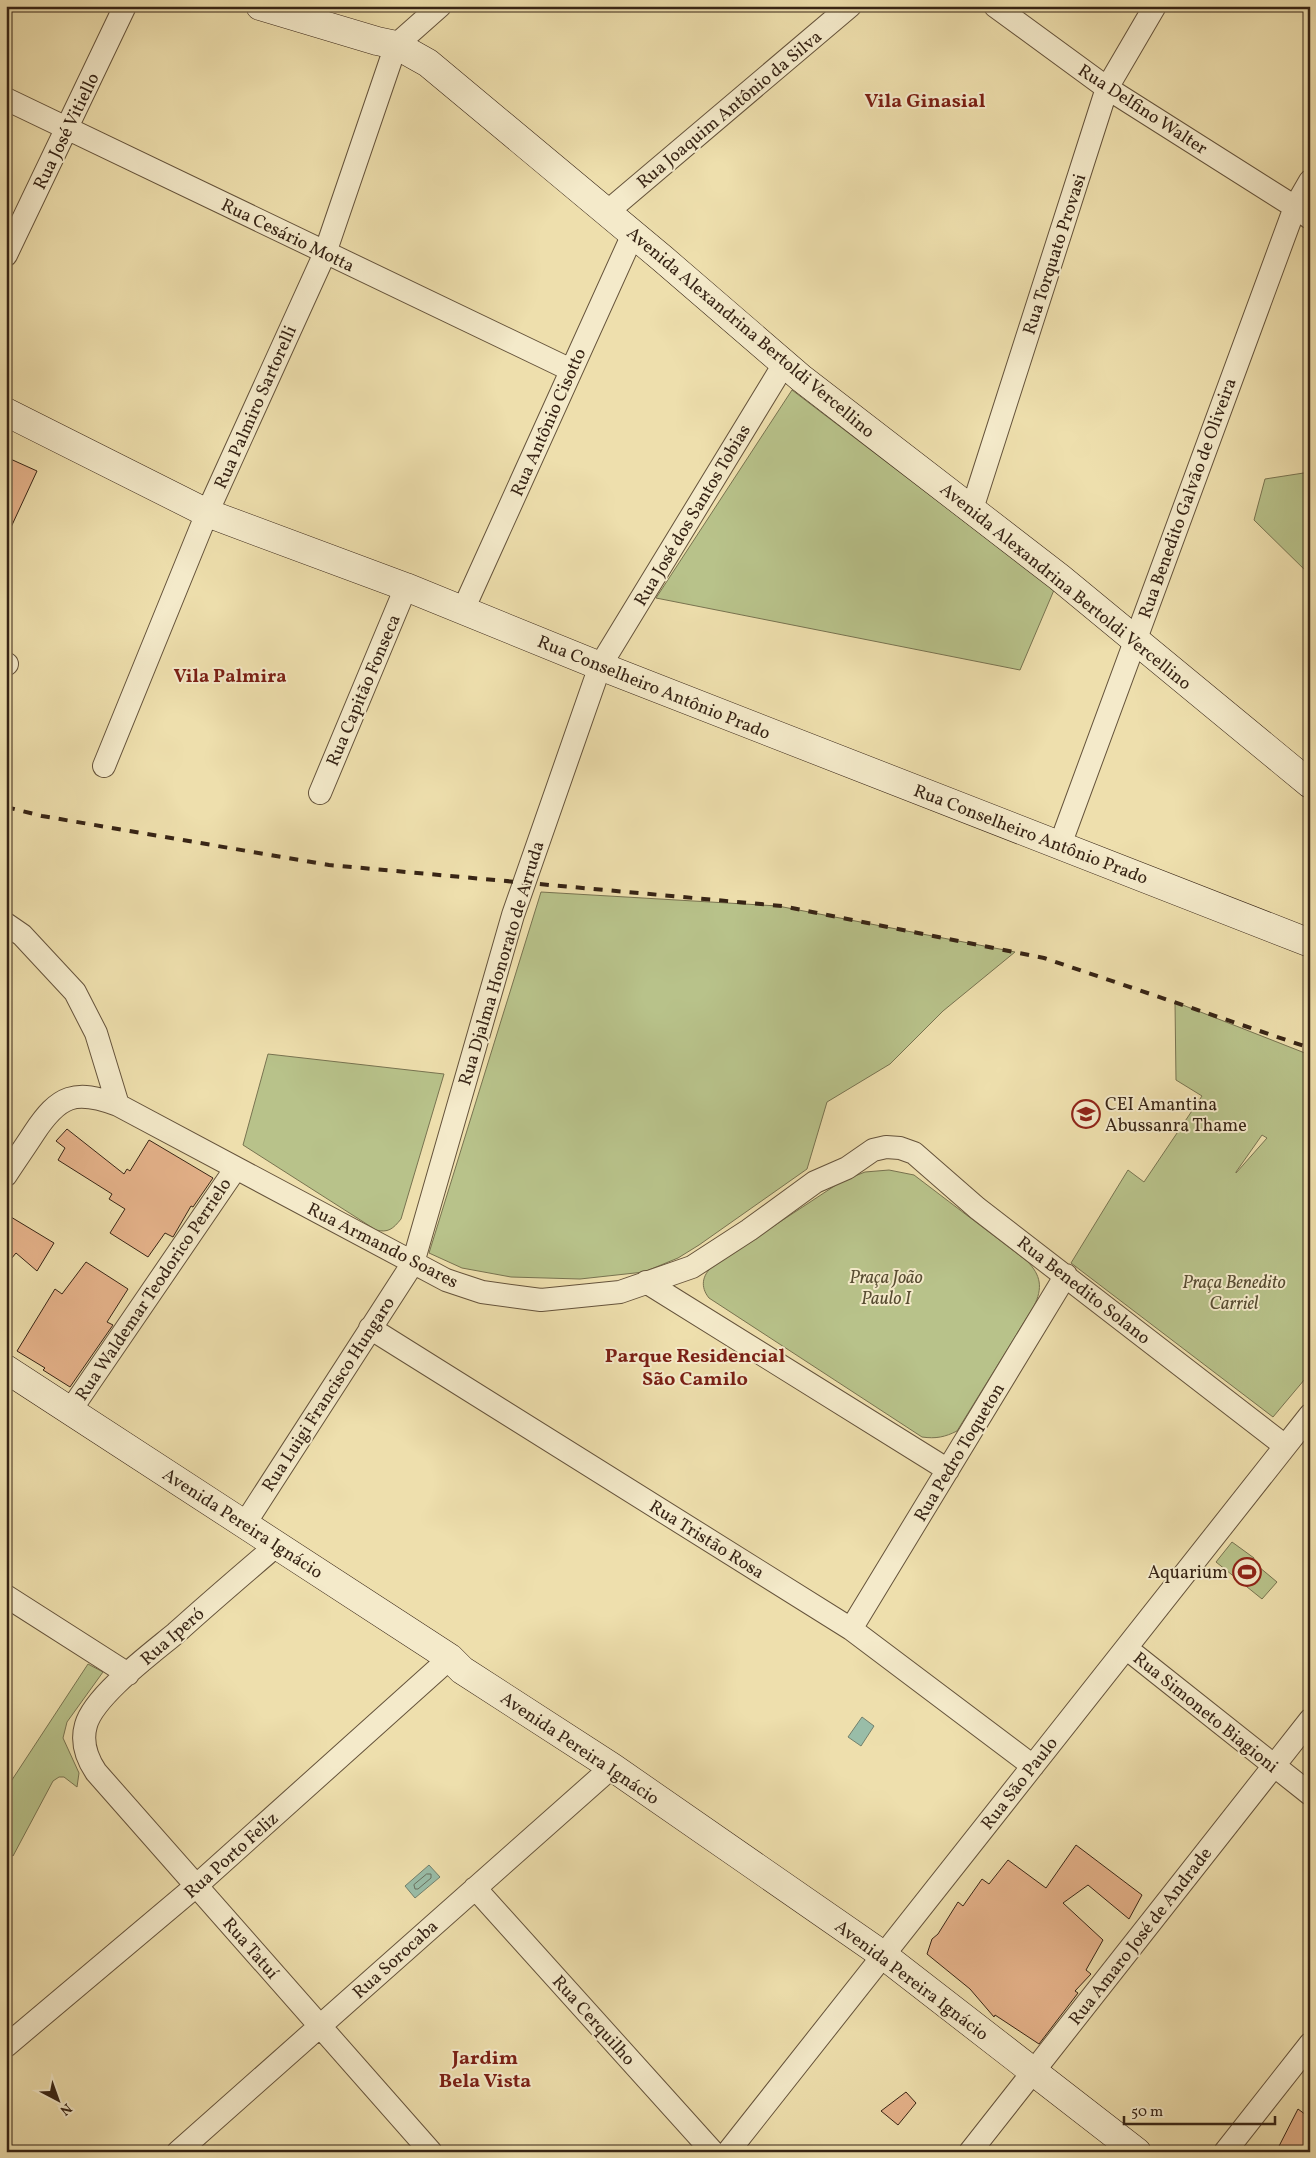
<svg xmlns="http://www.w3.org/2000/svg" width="1316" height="2158" viewBox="0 0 1316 2158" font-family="Vollkorn,serif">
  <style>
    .green { fill: #b8c28a; stroke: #787350; fill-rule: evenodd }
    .water { fill: #99bda8; stroke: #72806d }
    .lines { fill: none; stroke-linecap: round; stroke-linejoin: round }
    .shore { stroke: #68705e; stroke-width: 1 }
    .building { fill: #e6b38b; stroke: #372415 }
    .street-casing { stroke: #65533b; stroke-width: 24 }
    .secondary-casing { stroke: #372415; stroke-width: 29 }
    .street { stroke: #f4eaca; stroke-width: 22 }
    .secondary { stroke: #f4eaca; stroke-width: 28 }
    .rail { stroke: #372415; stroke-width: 4; stroke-dasharray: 9 9; stroke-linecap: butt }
    .labels { text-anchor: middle; stroke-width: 4; stroke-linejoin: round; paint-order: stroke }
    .street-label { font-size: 18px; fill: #372415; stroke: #f4eaca }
    .poi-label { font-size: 18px; fill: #372415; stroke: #f4eaca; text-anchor: start }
    .park-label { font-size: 18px; font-style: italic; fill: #574c32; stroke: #f4eaca }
    .neighbourhood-label { font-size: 19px; font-weight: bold; fill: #7a1f14; stroke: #f4eaca }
    .quarter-label { font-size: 20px; font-weight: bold; fill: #7a1f14; stroke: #f4eaca }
  </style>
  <rect width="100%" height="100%" fill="#eedfad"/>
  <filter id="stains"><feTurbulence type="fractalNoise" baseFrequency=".004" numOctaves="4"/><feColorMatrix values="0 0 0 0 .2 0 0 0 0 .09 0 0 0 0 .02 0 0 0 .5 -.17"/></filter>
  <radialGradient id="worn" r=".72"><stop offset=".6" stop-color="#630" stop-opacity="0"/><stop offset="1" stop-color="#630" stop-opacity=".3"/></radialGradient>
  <path class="green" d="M792 390 1054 590 1020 670 656 598Z
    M1310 472V575L1254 520 1265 479Z
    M541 892 778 906 1015 952 943 1011 890 1064 827 1102 807 1169 699 1245 678 1258 644 1272 580 1279 511 1277 462 1268 429 1253Z
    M1175 1002 1310 1055V1373L1273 1417 1071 1263 1128 1170 1144 1182 1202 1096 1176 1080ZM1262 1135 1267 1138 1236 1173V1172Z
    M268 1054 444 1074 401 1219C393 1229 388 1233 376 1230L243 1145Z
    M889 1170 914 1175 1027 1261C1041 1275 1043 1288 1034 1306L957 1431C945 1437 936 1439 922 1437L709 1298C700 1287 702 1275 713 1266L842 1181 865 1172Z
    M1232 1542 1254 1558 1253 1562 1277 1582 1262 1599 1216 1562Z
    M88 1664 103 1672 67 1722 63 1738 79 1773 77 1787 64 1777H59L53 1781 13 1856 6 1852V1789Z"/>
  <path class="water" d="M862 1717 874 1726 861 1746 848 1737Z
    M429 1865 440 1877 415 1898 405 1886Z"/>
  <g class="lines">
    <path class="shore" d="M427 1874H431V1878L418 1889H415L414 1885Z"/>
  </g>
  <path class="building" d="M6 457 37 471 6 538Z
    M67 1129 124 1174 127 1169 130 1171 149 1140 213 1178 193 1207 191 1206 173 1237 165 1233 148 1257 110 1233 125 1209 109 1199 112 1194 58 1160 65 1148 56 1141Z
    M6 1214 54 1243 37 1271 16 1253 6 1265Z
    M86 1262 128 1289 107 1322 113 1325 70 1387 43 1370 45 1368 17 1351 55 1289 62 1294Z
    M1076 1845 1142 1895 1129 1919 1088 1885 1063 1903 1103 1940 1086 1970 1091 1974 1075 1991 1078 1993 1039 2044 995 2015 994 2017 970 1989 927 1954 932 1939 938 1934 958 1902 963 1906 982 1879 989 1884 1008 1860 1046 1888Z
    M906 2092 916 2103 898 2125 881 2111Z
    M1298 2109 1310 2118V2152H1276Z"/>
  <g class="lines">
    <defs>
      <path id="street" d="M995 6 1107 88 1295 207 1310 218
        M6 99 571 370
        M607 212 850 6
        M6 255 125 6
        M972 509 1107 88 1155 6
        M463 610 633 234
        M6 664H7
        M104 766 207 513 325 253 396 45 440 6
        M320 793 406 587
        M1060 845 1295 207 1310 181
        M6 924 22 935 75 992 96 1033 118 1105
        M6 1175C15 1161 25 1147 34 1133 59 1095 75 1089 118 1105L446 1280 482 1292 541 1300 620 1292 692 1267 749 1230 815 1182 847 1168 873 1150 886 1147 900 1148 914 1153 977 1208 1285 1446
        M646 1282 948 1470
        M370 1328 851 1629 1033 1766
        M70 1411 236 1168
        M244 1525 413 1263 513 915 600 666 784 364
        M277 1545C243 1574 209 1603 176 1633 152 1653 94 1696 86 1725 81 1742 86 1757 96 1772L431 2152
        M6 1596 128 1674
        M851 1629 1066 1275
        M1126 1648 1310 1794
        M475 1888 713 2152
        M6 2046 196 1886 450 1658
        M178 2152 612 1767
        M728 2152 1310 1415
        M970 2152 1310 1720
        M1225 2152 1310 2044"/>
      <path id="secondary" d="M260 6 377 41 396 45 428 63 663 259 801 378 1059 577 1310 784
        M6 412 207 513 406 587 600 666 1310 943
        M6 1369 450 1658 462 1670 612 1767 883 1955 1137 2152"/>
    </defs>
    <use href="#street" class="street-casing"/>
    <use href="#secondary" class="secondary-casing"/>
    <use href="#street" class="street"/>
    <use href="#secondary" class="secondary"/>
    <path class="rail" d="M6 807 42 816 329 865 782 906 1044 958 1310 1048"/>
  </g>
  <defs>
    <symbol id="school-ring" viewBox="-11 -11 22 22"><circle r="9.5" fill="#f4eaca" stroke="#8f2418" stroke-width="1.5"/><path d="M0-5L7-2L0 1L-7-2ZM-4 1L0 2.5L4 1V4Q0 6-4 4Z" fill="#8f2418"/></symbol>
    <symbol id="stadium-ring" viewBox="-11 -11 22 22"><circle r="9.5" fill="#f4eaca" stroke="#8f2418" stroke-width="1.5"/><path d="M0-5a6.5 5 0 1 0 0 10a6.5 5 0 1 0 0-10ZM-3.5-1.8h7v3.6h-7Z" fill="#8f2418"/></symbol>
  </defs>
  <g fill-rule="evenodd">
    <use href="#school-ring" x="1070" y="1098" width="32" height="32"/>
    <use href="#stadium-ring" x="1231" y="1556" width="32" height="32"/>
  </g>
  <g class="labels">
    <g class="street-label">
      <text transform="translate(729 109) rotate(-40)" y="6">Rua Joaquim Antônio da Silva</text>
      <text transform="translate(1143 109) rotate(33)" y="6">Rua Delfino Walter</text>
      <text transform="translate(66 131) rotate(-64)" y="6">Rua José Vitiello</text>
      <text transform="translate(288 235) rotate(26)" y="6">Rua Cesário Motta</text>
      <text transform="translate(1054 254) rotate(-72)" y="6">Rua Torquato Provasi</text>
      <text transform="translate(751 332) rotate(40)" y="6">Avenida Alexandrina Bertoldi Vercellino</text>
      <text transform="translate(255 407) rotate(-66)" y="6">Rua Palmiro Sartorelli</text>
      <text transform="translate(548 422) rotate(-66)" y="6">Rua Antônio Cisotto</text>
      <text transform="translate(1187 498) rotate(-70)" y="6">Rua Benedito Galvão de Oliveira</text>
      <text transform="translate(692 515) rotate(-59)" y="6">Rua José dos Santos Tobias</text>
      <text transform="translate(1066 586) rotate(39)" y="6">Avenida Alexandrina Bertoldi Vercellino</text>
      <text transform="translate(654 687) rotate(22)" y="6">Rua Conselheiro Antônio Prado</text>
      <text transform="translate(363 690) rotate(-67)" y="6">Rua Capitão Fonseca</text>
      <text transform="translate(1031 834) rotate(21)" y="6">Rua Conselheiro Antônio Prado</text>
      <text transform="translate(501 963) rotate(-73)" y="6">Rua Djalma Honorato de Arruda</text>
      <text transform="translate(383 1245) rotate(27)" y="6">Rua Armando Soares</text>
      <text transform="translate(153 1289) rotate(-56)" y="6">Rua Waldemar Teodorico Perrielo</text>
      <text transform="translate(1084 1290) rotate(38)" y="6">Rua Benedito Solano</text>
      <text transform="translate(328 1394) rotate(-57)" y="6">Rua Luigi Francisco Hungaro</text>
      <text transform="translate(959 1452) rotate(-59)" y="6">Rua Pedro Toqueton</text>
      <text transform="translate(243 1523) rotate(33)" y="6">Avenida Pereira Ignácio</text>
      <text transform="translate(707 1539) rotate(32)" y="6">Rua Tristão Rosa</text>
      <text transform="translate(172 1636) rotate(-41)" y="6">Rua Iperó</text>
      <text transform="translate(1206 1712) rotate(39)" y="6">Rua Simoneto Biagioni</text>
      <text transform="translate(580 1748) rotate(34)" y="6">Avenida Pereira Ignácio</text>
      <text transform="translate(1019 1783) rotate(-52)" y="6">Rua São Paulo</text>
      <text transform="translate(231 1855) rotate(-42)" y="6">Rua Porto Feliz</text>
      <text transform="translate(1140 1936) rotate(-52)" y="6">Rua Amaro José de Andrade</text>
      <text transform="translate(251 1948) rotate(49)" y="6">Rua Tatuí</text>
      <text transform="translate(395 1959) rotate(-42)" y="6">Rua Sorocaba</text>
      <text transform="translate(912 1980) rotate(37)" y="6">Avenida Pereira Ignácio</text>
      <text transform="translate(594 2020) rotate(48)" y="6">Rua Cerquilho</text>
    </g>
    <g class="poi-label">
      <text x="1105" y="1110">CEI Amantina<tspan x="1105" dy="21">Abussanra Thame</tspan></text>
      <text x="1228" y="1578" text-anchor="end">Aquarium</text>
    </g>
    <g class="park-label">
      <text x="886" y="1283">Praça João<tspan x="886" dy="21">Paulo I</tspan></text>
      <text x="1234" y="1288">Praça Benedito<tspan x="1234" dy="21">Carriel</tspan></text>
    </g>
    <g class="neighbourhood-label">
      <text x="230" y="682">Vila Palmira</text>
    </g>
    <g class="quarter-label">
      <text x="925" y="107">Vila Ginasial</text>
      <text x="695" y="1362">Parque Residencial<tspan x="695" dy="23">São Camilo</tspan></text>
      <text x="485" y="2064">Jardim<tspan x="485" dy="23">Bela Vista</tspan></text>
    </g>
  </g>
  <rect width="1316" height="2158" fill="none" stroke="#eedfad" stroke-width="25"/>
  <rect x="8" y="8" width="1301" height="2143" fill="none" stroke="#372415" stroke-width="2.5"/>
  <rect x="12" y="12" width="1291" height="2133" fill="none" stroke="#372415"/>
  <g transform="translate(58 2100) rotate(139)" stroke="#f4eaca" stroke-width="4" paint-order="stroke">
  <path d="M0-4L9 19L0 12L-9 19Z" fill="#372415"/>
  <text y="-8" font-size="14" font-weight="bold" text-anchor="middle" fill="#372415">N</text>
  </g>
  <path d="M1124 2116v8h151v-8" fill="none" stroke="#372415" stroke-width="2.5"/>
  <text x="1131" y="2116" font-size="15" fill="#372415" stroke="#f4eaca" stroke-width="4" paint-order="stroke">50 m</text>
  <rect width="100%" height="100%" filter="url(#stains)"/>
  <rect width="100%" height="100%" fill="url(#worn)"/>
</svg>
